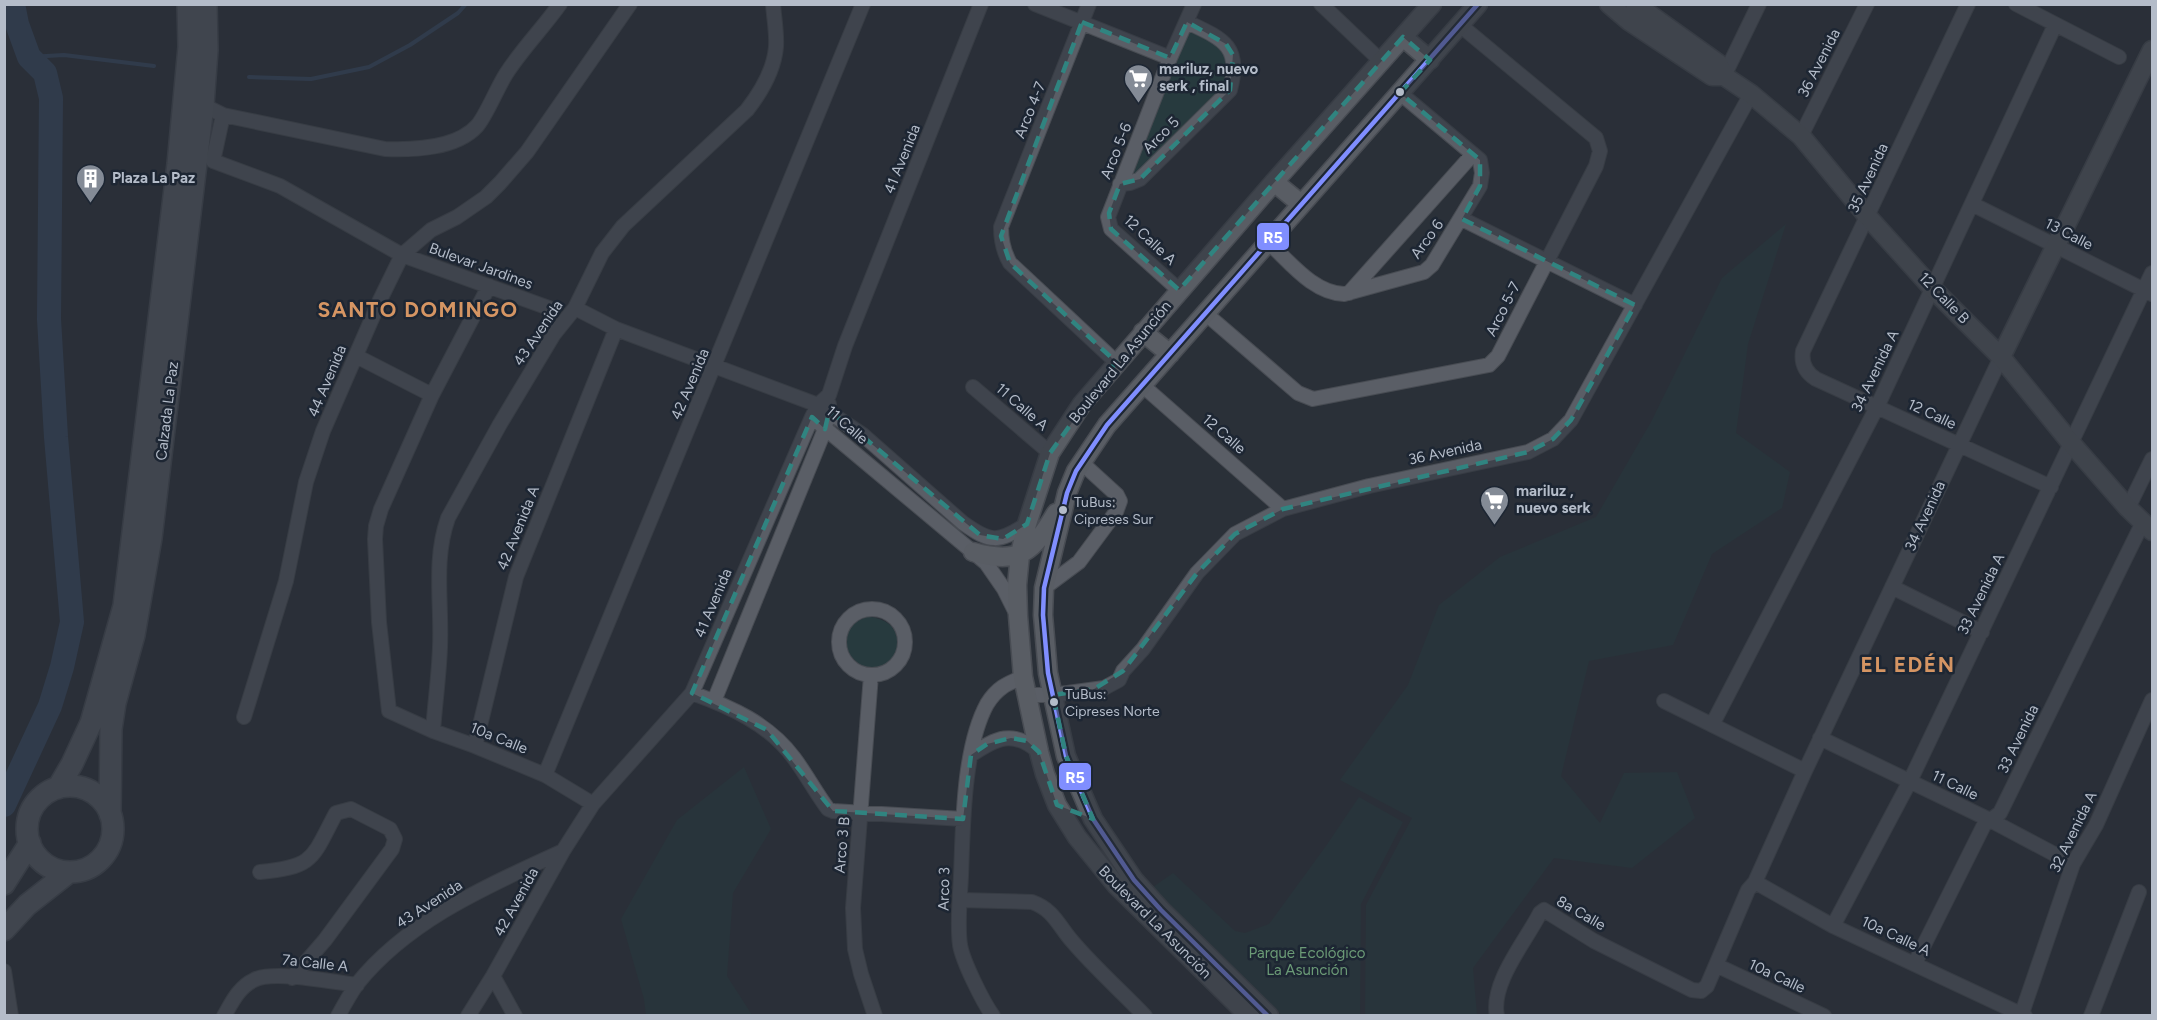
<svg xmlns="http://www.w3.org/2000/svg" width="2157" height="1020" viewBox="0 0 2157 1020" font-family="Figtree,sans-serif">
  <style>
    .green { fill: #273a3e }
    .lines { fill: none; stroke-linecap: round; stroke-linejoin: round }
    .stream { stroke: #384963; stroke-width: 4 }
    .river { stroke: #384963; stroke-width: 24 }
    .street-casing { stroke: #484c53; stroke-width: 16 }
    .secondary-casing { stroke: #484c53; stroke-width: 21 }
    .primary-casing { stroke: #484c55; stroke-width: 24 }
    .street { stroke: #5a5e66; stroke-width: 14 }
    .secondary { stroke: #595d64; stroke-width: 18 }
    .primary { stroke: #5c6168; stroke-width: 21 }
    .bus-1-casing { stroke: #1d2633; stroke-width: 9 }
    .bus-1 { stroke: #808eff; stroke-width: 4.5 }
    .marked { fill: none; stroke: #308480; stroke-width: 4.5; stroke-dasharray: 12 8; stroke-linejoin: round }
    .bus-dot { fill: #b4bcc9; stroke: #1d2633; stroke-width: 2 }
    .labels { text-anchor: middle; stroke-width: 5; stroke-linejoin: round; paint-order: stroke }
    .bus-label { font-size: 14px; fill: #b4bcc9; stroke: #1d2633; text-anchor: start }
    .street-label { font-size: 15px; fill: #b4bcc9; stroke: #1d2633 }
    .poi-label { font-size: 15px; font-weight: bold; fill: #b4bcc9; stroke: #1d2633; text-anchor: start }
    .park-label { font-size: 15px; fill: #6b9a76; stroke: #1d2633 }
    .district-label { font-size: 21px; font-weight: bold; letter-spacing: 1.5px; fill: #d59563; stroke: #1d2633 }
    .line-badge { stroke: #1d2633; stroke-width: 2 }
    .badge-label { font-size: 16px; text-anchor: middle; font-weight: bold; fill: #fff }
  </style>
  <rect width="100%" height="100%" fill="#2a3038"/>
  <path class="green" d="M1187 27 1211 37 1230 57 1226 88 1137 176 1128 177Z
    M1786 224 1748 344 1736 433 1790 472 1782 508 1712 554 1673 645 1589 661 1561 776 1600 823 1624 773 1677 772 1695 818 1632 868 1554 858 1473 968 1477 1015H1365L1366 905 1412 818 1340 780 1408 685 1439 605 1500 557 1596 517 1651 422 1722 278Z
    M868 616C891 621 897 627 899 650 896 655 893 662 888 666 866 682 830 644 851 625 856 621 863 619 868 616Z
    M744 767 771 829 733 893 727 976 752 1015H646L644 999 621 919 677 820Z
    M1359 797 1403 822 1361 904 1360 1015H1282L1183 920 1153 887 1173 873 1235 931 1245 933 1269 924 1326 846Z"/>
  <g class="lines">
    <path class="stream" d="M29 57 64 55 154 66
      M249 77 311 79 369 67 410 45 458 13 466 4"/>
    <path class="river" d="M4 805 50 706 62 667 72 622 56 437 49 319 51 98 45 73 29 57 17 24 13 4"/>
    <defs>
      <path id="street" d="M1035 4 1170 58
        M1089 4 1001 227C1001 241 1003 251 1010 263L1116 362
        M1321 4 1381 61
        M1968 4 1803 351C1801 363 1805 372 1816 379L2051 487
        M2016 4 2119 57
        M1724 76 1759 4
        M203 105 223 115 385 149C414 150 456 149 477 126 486 116 497 88 506 74 522 49 543 28 560 4
        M223 115 213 161 280 186 402 255 549 308
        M1801 136 1867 4
        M1120 184 1130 183 1140 179 1230 90C1242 46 1223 39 1187 22
        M1972 204 2152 294
        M1462 219 1635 305
        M1268 242C1290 262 1313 293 1344 294L1424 272 1432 265 1480 186 1482 173 1480 160 1400 93
        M489 286 432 395 381 509 376 526 375 539 379 622 389 711 433 731 475 746 545 775 593 804
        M1179 290 1111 229 1108 217 1170 58 1194 4
        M1349 293 1473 154
        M575 308 616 329 818 405 863 435 963 523C991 543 998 543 1027 524
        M1205 313 1298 393 1313 399 1489 365 1498 356 1596 166 1600 151 1596 138 1460 25
        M356 356 432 395
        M1142 385 1283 509
        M973 387 1050 453
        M821 425 986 563 1004 589 1016 613
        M2128 508 2152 459
        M1892 587 1982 632
        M1044 588 1079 562 1116 512 1120 501 1117 495 1082 463
        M839 642a33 33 0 1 1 66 0a33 33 0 1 1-66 0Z
        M871 675 853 908 855 949 861 974 875 1016
        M692 693C731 707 769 724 794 758 806 774 816 793 828 809L833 811 963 819
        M1026 695H1053L1104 688 1119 680 1123 671 1143 649 1197 573 1235 534 1283 509 1369 486 1528 452 1553 439 1571 420 1751 94
        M714 701 825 429 829 404
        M1664 701 1805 771
        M244 717 286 581 306 482 323 431 380 300 402 255 431 230 457 217 486 197 500 183 527 152 630 4
        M1712 725 1877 407 2055 25
        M433 731C435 703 439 675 440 647 442 604 433 560 448 518L500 424 554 334 575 308 602 253 623 226 747 110C761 92 774 70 776 47 777 33 774 18 773 4
        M1820 738 1990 820 2073 864
        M475 746 516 577 616 329
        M971 755C996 738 1013 729 1039 752
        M545 775 863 4
        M260 872C315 867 312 858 336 813L351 809 390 829 395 839 392 849 325 940 292 978
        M1755 882 1833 926 2025 1016
        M960 900 1032 902C1054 910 1058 925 1072 941 1094 967 1121 991 1145 1016
        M1833 926 1910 781 2152 273
        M1915 963 1984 825 2000 813 2143 522
        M1716 965 1824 1016
        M4 971 11 1016
        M493 976 515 1016
        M224 1016C232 1002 239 987 254 980 272 970 334 982 357 985
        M338 1016C344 1005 350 994 357 984 409 919 490 885 563 851
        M468 1016 493 976 563 851 593 804 692 693 812 417 818 405 829 395 845 346 981 4
        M993 1016C983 1002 963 962 960 945 957 923 960 898 961 876 963 826 963 748 987 704 997 688 1006 684 1023 677
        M1497 1016C1490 983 1526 941 1540 913L1544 910 1594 941 1692 990 1701 991 1707 986 1748 890 1755 882 1805 771 2001 357
        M2021 1016 2073 864 2096 825 2152 700
        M2091 1016 2139 892"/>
      <path id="secondary" d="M1609 4 1629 21 1712 76H1724
        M1635 4 1719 64 1724 76 1751 94 1801 136 1868 217 1933 289 2001 357 2071 443 2128 508 2152 531
        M1403 37 1430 60
        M1274 182 1301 204
        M1143 332 1170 354
        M2001 357 2152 50
        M973 552C1020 565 1033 552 1056 513
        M1249 1016 1116 885 1077 837 1057 805 1045 774 1039 752 1023 677 1018 616 1017 585 1020 554 1027 524 1050 453 1082 404 1274 182 1432 4
        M1269 1016 1161 910 1134 880 1093 819 1066 756 1048 673 1043 615 1044 588 1067 493 1076 471 1107 425 1478 4"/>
      <path id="primary" d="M27 829a43 43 0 1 1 86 0a43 43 0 1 1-86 0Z
        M58 788 72 764 91 723 124 606 178 164 189 47 188 4
        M110 814 111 729 115 703 134 635 151 538 203 105 207 50 206 4
        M4 884 30 843
        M4 930 27 905 69 872"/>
    </defs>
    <use href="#street" class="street-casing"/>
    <use href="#secondary" class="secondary-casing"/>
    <use href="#primary" class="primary-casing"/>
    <use href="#street" class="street"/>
    <use href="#secondary" class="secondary"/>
    <use href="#primary" class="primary"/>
    <defs>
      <path id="bus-1" d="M1268 1016 1161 910 1134 880 1093 819 1066 756 1048 673 1043 615 1044 588 1067 493 1076 471 1107 425 1478 4"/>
    </defs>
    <use href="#bus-1" class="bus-1-casing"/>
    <use href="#bus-1" class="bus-1"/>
  </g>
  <path d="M0 0H2157V1020H0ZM1082 22 1170 58 1187 22 1226 44 1233 55 1230 90 1140 179 1120 184 1109 213 1111 229 1179 290 1403 37 1430 60 1400 93 1480 160V186L1462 219 1635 305 1571 420 1553 439 1528 452 1283 509 1235 534 1197 573 1123 671 1094 689 1053 695 1066 756 1093 819 1057 805 1039 752 1027 741 1011 738 987 744 971 755 963 819 833 811 767 730 692 693 812 417 825 429 829 412 848 424 980 535 1003 539 1027 524 1050 453 1116 362 1010 263 1001 236Z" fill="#2a3038" fill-opacity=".55" fill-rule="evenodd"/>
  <path class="marked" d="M1082 22 1170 58 1187 22 1226 44 1233 55 1230 90 1140 179 1120 184 1109 213 1111 229 1179 290 1403 37 1430 60 1400 93 1480 160V186L1462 219 1635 305 1571 420 1553 439 1528 452 1283 509 1235 534 1197 573 1123 671 1094 689 1053 695 1066 756 1093 819 1057 805 1039 752 1027 741 1011 738 987 744 971 755 963 819 833 811 767 730 692 693 812 417 825 429 829 412 848 424 980 535 1003 539 1027 524 1050 453 1116 362 1010 263 1001 236Z"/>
  <defs>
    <symbol id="supermarket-pin" viewBox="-11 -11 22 30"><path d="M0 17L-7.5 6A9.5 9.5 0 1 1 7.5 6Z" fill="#848b96" stroke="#1d2633"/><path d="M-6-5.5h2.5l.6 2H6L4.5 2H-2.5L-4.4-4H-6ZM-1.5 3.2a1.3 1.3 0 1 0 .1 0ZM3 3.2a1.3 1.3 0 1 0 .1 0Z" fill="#fff"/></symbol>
    <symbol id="building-pin" viewBox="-11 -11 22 30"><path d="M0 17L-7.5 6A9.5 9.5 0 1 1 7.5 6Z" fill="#848b96" stroke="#1d2633"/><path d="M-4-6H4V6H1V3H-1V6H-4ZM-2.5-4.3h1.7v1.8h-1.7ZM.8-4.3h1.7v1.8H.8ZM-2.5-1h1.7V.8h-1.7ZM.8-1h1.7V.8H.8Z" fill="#fff"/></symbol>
  </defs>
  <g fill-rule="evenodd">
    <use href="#supermarket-pin" x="1122" y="62" width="33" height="45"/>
    <use href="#building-pin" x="74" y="162" width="33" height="45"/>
    <use href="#supermarket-pin" x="1478" y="484" width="33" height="45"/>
  </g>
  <g class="bus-dot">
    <circle cx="1400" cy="92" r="5"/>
    <circle cx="1063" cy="510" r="5"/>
    <circle cx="1054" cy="702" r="5"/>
  </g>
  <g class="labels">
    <g class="bus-label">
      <text x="1074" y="507">TuBus:<tspan x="1074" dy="17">Cipreses Sur</tspan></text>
      <text x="1065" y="699">TuBus:<tspan x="1065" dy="17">Cipreses Norte</tspan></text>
    </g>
    <g class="street-label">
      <text transform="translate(1819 63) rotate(-63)" y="5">36 Avenida</text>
      <text transform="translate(1030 110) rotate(-68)" y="5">Arco 4-7</text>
      <text transform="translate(1161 135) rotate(-45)" y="5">Arco 5</text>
      <text transform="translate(1116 151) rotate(-68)" y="5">Arco 5-6</text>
      <text transform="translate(902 159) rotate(-68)" y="5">41 Avenida</text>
      <text transform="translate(1868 178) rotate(-65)" y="5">35 Avenida</text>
      <text transform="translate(2069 234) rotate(27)" y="5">13 Calle</text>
      <text transform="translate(1427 239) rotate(-54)" y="5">Arco 6</text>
      <text transform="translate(1150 240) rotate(43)" y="5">12 Calle A</text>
      <text transform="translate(481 266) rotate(20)" y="5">Bulevar Jardines</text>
      <text transform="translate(1944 298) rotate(46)" y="5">12 Calle B</text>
      <text transform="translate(1503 309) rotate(-63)" y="5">Arco 5-7</text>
      <text transform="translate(538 333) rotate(-56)" y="5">43 Avenida</text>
      <text transform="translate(1120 362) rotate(-51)" y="5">Boulevard La Asunción</text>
      <text transform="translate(1875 371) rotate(-64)" y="5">34 Avenida A</text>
      <text transform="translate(327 381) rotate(-67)" y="5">44 Avenida</text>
      <text transform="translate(690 384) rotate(-67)" y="5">42 Avenida</text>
      <text transform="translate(1022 407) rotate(41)" y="5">11 Calle A</text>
      <text transform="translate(167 411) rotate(-83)" y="5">Calzada La Paz</text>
      <text transform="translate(1932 414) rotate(25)" y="5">12 Calle</text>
      <text transform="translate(847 425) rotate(41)" y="5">11 Calle</text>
      <text transform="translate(1224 434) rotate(41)" y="5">12 Calle</text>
      <text transform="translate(1445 452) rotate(-12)" y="5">36 Avenida</text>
      <text transform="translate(1925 516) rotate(-65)" y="5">34 Avenida</text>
      <text transform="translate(518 528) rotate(-68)" y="5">42 Avenida A</text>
      <text transform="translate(1981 594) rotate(-64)" y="5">33 Avenida A</text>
      <text transform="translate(713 603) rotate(-67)" y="5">41 Avenida</text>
      <text transform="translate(499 738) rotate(22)" y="5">10a Calle</text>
      <text transform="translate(2018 739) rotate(-64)" y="5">33 Avenida</text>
      <text transform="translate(1955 785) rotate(26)" y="5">11 Calle</text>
      <text transform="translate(2073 832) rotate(-64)" y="5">32 Avenida A</text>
      <text transform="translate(842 845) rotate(-85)" y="5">Arco 3 B</text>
      <text transform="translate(944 889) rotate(-89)" y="5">Arco 3</text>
      <text transform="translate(516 902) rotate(-61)" y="5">42 Avenida</text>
      <text transform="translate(429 904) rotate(-33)" y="5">43 Avenida</text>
      <text transform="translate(1581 913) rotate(30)" y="5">8a Calle</text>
      <text transform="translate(1155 922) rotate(45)" y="5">Boulevard La Asunción</text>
      <text transform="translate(1896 936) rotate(25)" y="5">10a Calle A</text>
      <text transform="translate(315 963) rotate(6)" y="5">7a Calle A</text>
      <text transform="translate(1777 976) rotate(25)" y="5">10a Calle</text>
    </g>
    <g class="poi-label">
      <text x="1159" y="74">mariluz, nuevo<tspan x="1159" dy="17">serk , final</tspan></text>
      <text x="112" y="183">Plaza La Paz</text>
      <text x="1516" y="496">mariluz ,<tspan x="1516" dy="17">nuevo serk</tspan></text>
    </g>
    <g class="park-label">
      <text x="1307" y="958">Parque Ecológico<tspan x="1307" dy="17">La Asunción</tspan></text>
    </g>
    <g class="district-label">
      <text x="418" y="317">SANTO DOMINGO</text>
      <text x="1908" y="672">EL EDÉN</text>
    </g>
  </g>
  <g class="line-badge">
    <rect x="1256" y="222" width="34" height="29" rx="6" fill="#808eff"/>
    <rect x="1058" y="762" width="34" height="29" rx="6" fill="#808eff"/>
  </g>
  <g class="badge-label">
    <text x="1273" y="243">R5</text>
    <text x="1075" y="783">R5</text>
  </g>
  <rect width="2157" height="1020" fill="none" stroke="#b4bcc9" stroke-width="12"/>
</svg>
